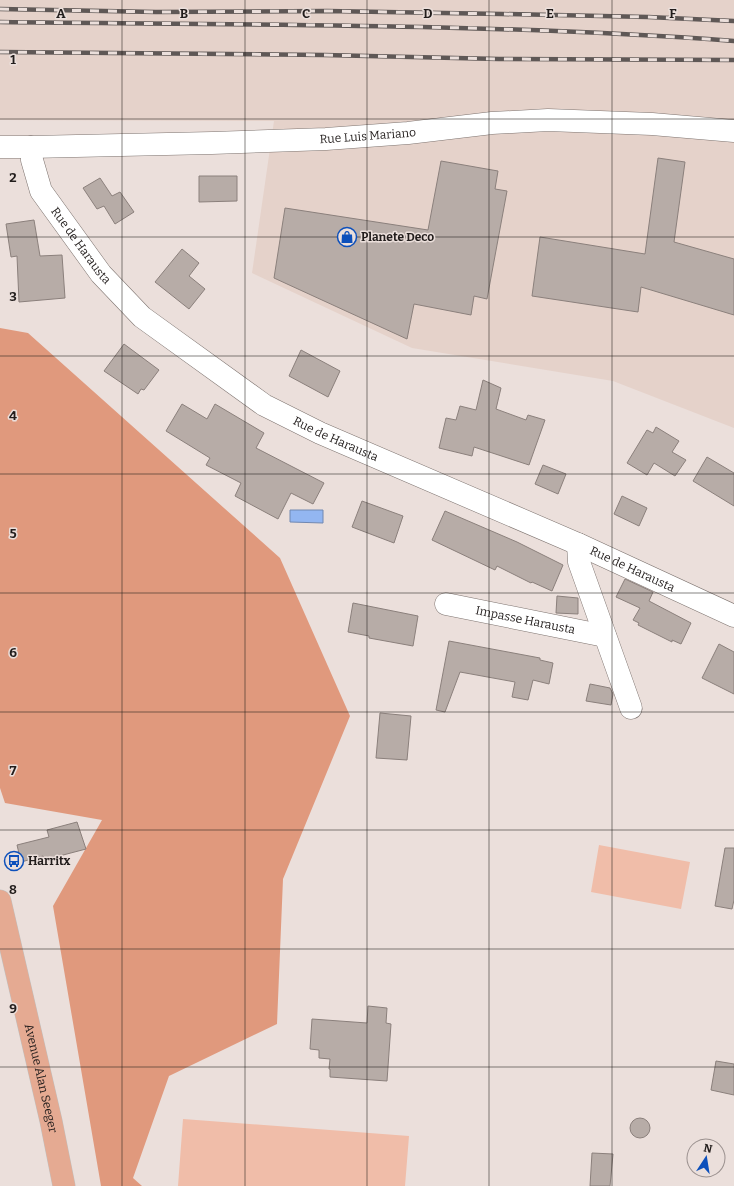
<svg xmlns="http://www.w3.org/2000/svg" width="734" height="1186" viewBox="0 0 734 1186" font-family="Bitter,serif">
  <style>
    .built { fill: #e5d2ca }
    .green { fill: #f0bda9 }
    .forest { fill: #e0997d }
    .water { fill: #93b6f1; stroke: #7188b1 }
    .building { fill: #b7aca7; stroke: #8b807c }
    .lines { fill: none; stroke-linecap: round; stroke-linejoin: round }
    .minor-casing { stroke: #7e7470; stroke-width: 23 }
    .major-casing { stroke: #c1c0bf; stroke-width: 23 }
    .minor { stroke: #fff; stroke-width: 22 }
    .major { stroke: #e5aa92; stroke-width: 22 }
    .rail-casing { stroke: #5f5856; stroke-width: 4.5 }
    .rail { stroke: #ebdfdb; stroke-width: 3; stroke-dasharray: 9; stroke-linecap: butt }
    .grid { fill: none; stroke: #221d1c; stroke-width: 1; stroke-opacity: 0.55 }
    .labels { text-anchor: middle; stroke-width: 3; stroke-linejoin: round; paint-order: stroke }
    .street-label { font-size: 12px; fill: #221d1c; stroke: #ebdfdb }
    .poi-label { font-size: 12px; font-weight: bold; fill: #221d1c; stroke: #ebdfdb; text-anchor: start }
    .grid-label { font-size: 13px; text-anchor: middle; font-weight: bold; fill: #221d1c; stroke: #ebdfdb; stroke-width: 3; stroke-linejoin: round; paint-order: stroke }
  </style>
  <rect width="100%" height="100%" fill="#ebdfdb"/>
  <path class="built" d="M0 0H734V428L613 381 412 348 252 273 274 121 0 120Z"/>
  <path class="green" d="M599 845 690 862 681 909 591 892Z
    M183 1119 409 1136 405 1186H178Z"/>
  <path class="forest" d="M0 328 28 333 280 558 350 716 283 879 277 1024 169 1076 133 1178 142 1186H101L53 906 102 820 5 803 0 788Z"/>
  <path class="water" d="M290 510H323V523L290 522Z"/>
  <path class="building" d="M658 158 685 162 674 242 734 259V315L641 287 638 312 532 296 540 237 645 254Z
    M441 161 498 171 495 189 507 191 487 299 474 296 471 315 414 304 407 339 274 278 285 208 428 230Z
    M199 176H237V201L199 202Z
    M100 178 112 196 120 192 134 212 115 224 104 206 97 209 83 188Z
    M34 220 40 256 62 255 65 298 19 302 17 256 11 257 6 224Z
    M182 249 199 263 189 276 205 289 189 309 155 282Z
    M124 344 159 370 144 390 141 389 138 394 104 371Z
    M301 350 340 371 328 397 289 376Z
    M483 380 501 388 496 409 526 420 528 415 545 420 529 465 474 447 472 456 439 448 446 418 456 420 460 406 476 410Z
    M182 404 207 419 215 404 264 433 256 448 324 483 313 504 291 493 278 519 235 496 241 483 206 465 210 458 166 431Z
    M656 427 679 441 672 452 686 460 675 476 654 463 647 475 627 463 647 430 653 433Z
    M707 457 734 473V506L693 481Z
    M543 465 566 474 558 494 535 484Z
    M622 496 647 508 639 526 614 514Z
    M362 501 403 516 394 543 352 527Z
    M445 511 517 542 563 565 552 591 532 582 531 583 497 566 495 570 432 540Z
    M625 579 653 592 649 601 691 623 681 644 672 640V642L638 625 639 623 633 620 640 608 616 597Z
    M557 596 578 598V614L556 613Z
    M353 603 418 616 413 646 369 638V636L348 632Z
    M449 641 540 658V660L553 663 549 684 533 680 528 700 512 697 515 682 460 672 445 712 436 710Z
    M719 644 734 652V694L702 678Z
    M590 684 610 688 613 694 611 705 586 701Z
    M380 713 411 716 407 760 376 758Z
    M77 822 86 849 44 860 43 856 21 862 17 845 49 837 47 830Z
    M725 848H734V900L732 909 715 906Z
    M368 1006 387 1008 386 1023 391 1024 387 1081 330 1077V1069H329L330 1059 319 1058V1050L310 1049 312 1019 367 1023Z
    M716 1061 734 1064V1095L711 1090Z
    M630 1128a10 10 0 1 1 20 0a10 10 0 1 1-20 0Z
    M592 1153 613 1154 610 1186H590Z"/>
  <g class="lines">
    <defs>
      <g id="minor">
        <path id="s1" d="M0 147H31L212 143 326 139 408 133 492 123 548 120 652 124 734 131"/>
        <path id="s2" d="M31 147 32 160 41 191 101 274 142 317 264 405 320 433 578 544 734 616"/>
        <path d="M578 544 579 562 631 708"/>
        <path id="s3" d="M446 604 605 636"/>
      </g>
      <g id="major">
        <path id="s4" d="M0 901 51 1121 64 1186"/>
      </g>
    </defs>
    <use href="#minor" class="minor-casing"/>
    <use href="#major" class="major-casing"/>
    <use href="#minor" class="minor"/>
    <use href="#major" class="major"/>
    <defs>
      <path id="rail" d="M0 9 156 12 327 11 502 14 648 17 734 21
        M0 22C245 25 490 23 734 41
        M0 52 324 55 499 59 734 60"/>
    </defs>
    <use href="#rail" class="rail-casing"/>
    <use href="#rail" class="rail"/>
  </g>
  <path class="grid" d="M122 0V1186M245 0V1186M367 0V1186M489 0V1186M612 0V1186M0 119H734M0 237H734M0 356H734M0 474H734M0 593H734M0 712H734M0 830H734M0 949H734M0 1067H734"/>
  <defs>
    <symbol id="shop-ring" viewBox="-11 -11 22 22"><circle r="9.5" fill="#ebdfdb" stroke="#0d50bb" stroke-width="1.5"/><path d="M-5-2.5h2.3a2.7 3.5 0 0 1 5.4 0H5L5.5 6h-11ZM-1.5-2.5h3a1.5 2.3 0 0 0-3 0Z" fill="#0d50bb"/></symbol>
    <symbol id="bus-ring" viewBox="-11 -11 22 22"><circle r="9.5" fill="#ebdfdb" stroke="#0d50bb" stroke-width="1.5"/><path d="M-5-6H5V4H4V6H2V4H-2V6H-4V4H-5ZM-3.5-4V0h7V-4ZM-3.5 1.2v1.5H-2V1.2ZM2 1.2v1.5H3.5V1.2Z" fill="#0d50bb"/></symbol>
  </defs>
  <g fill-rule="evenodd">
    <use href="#shop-ring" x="336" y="226" width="22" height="22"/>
    <use href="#bus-ring" x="3" y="850" width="22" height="22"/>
  </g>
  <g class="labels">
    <g class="street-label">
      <text dy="4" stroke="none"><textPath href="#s1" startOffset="368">Rue Luis Mariano</textPath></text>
      <text dy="4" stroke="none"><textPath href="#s2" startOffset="113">Rue de Harausta</textPath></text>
      <text dy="4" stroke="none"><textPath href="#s2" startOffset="437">Rue de Harausta</textPath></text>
      <text dy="4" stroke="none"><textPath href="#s2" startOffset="761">Rue de Harausta</textPath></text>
      <text dy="4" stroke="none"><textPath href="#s3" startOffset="81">Impasse Harausta</textPath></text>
      <text dy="4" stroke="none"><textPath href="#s4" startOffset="182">Avenue Alan Seeger</textPath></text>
    </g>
    <g class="poi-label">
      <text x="361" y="241">Planete Deco</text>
      <text x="28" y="865">Harritx</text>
    </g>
  </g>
  <g class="grid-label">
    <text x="61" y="18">A</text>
    <text x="184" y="18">B</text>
    <text x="306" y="18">C</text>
    <text x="428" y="18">D</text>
    <text x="550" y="18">E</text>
    <text x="673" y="18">F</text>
    <text x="13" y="64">1</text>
    <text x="13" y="182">2</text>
    <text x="13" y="301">3</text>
    <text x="13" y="420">4</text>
    <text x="13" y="538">5</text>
    <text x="13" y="657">6</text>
    <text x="13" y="775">7</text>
    <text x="13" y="894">8</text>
    <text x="13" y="1013">9</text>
  </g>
  <g transform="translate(706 1158) rotate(12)"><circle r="19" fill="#ebdfdb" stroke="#9b918f"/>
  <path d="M0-3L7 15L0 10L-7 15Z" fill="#0d50bb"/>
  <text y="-6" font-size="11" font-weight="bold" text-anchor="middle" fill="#221d1c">N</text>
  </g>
</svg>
